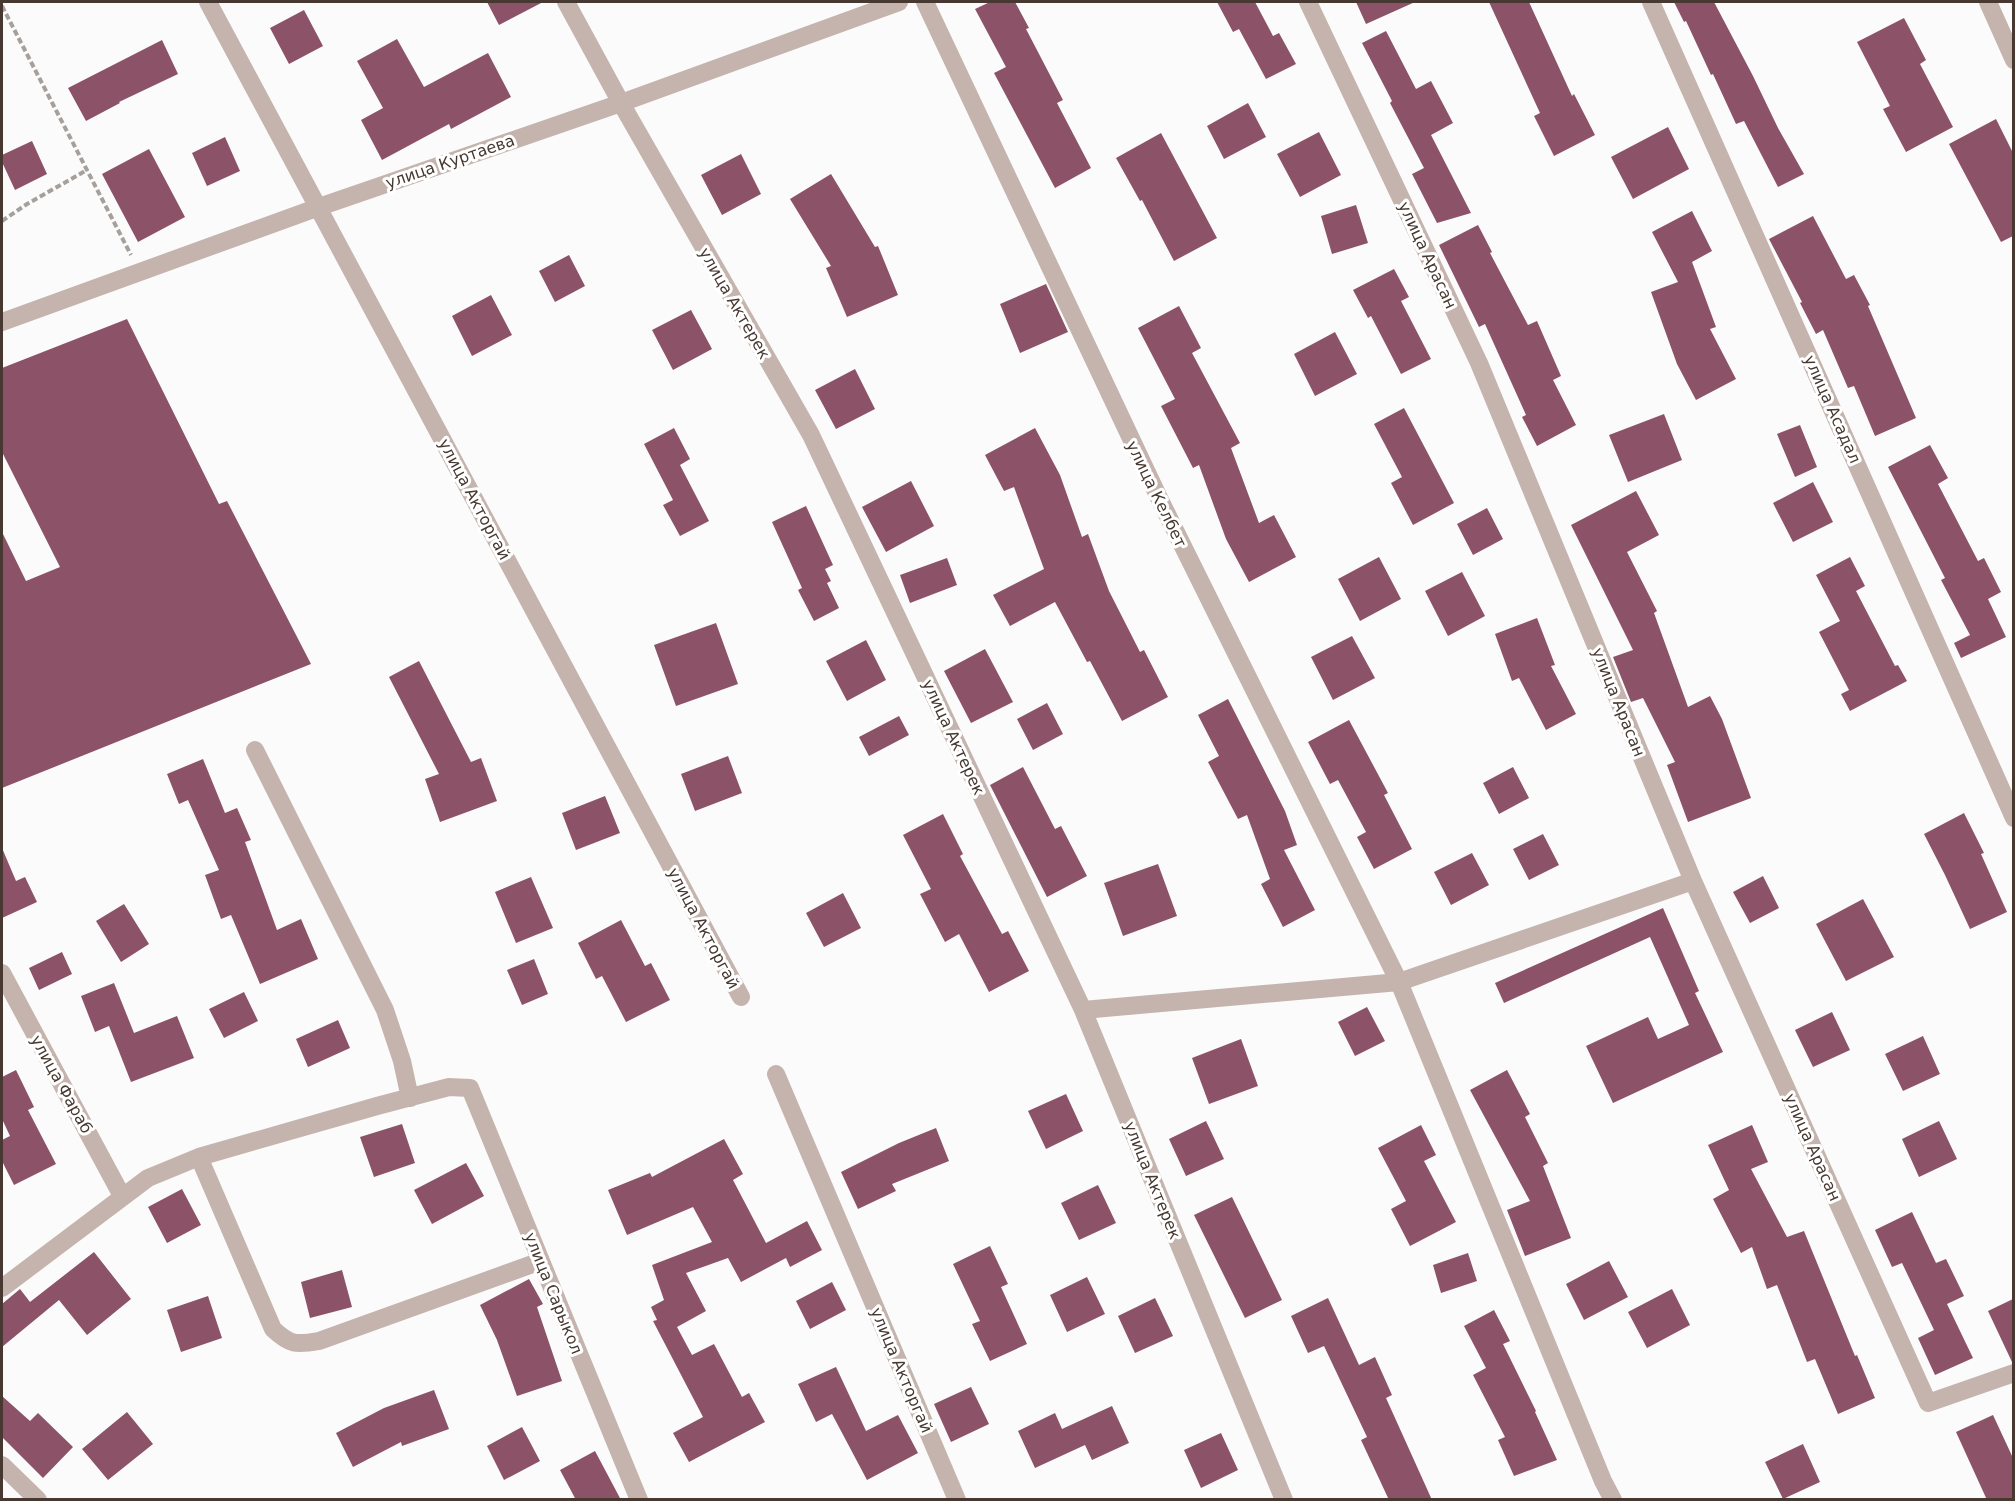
<svg xmlns="http://www.w3.org/2000/svg" width="2015" height="1501" viewBox="0 0 2015 1501" font-family="'DejaVu Sans',sans-serif">
  <style>
    .building { fill: #8c5268 }
    .lines { fill: none; stroke-linecap: round; stroke-linejoin: round }
    .path { stroke: #a6a09c; stroke-width: 4; stroke-dasharray: 6 3; stroke-linecap: butt }
    .minor { stroke: #c5b4ae; stroke-width: 18 }
    .labels { text-anchor: middle; stroke-width: 6; stroke-linejoin: round; paint-order: stroke }
    .street-label { font-size: 16px; fill: #473931; stroke: #fff }
  </style>
  <rect width="100%" height="100%" fill="#fbfbfb"/>
  <path class="building" d="M487 2H543L499 25Z
    M990 2H1015L1029 28 1026 29 1063 100 1057 103 1091 168 1055 188 994 73 1006 67 975 9Z
    M1217 2H1255L1273 36 1279 33 1296 64 1266 79 1239 29 1233 32Z
    M1356 2H1415L1366 24Z
    M1489 2H1529L1572 96 1574 94 1595 135 1554 156 1534 116 1540 113Z
    M1674 2H1714L1753 76 1778 128 1804 174 1778 187 1744 121 1736 124 1713 74 1711 75 1686 21 1684 22Z
    M304 10 323 46 289 64 270 28Z
    M1904 18 1926 60 1920 64 1953 127 1906 152 1883 109 1890 106 1857 42Z
    M1386 31 1416 89 1431 81 1453 123 1431 135 1471 213 1437 223 1412 174 1424 168 1390 103 1392 101 1362 43Z
    M397 39 424 87 488 53 511 97 451 129 449 124 382 160 361 120 383 108 357 61Z
    M162 40 178 74 119 102 120 103 86 121 68 88Z
    M1248 103 1266 137 1224 159 1207 126Z
    M1996 119 2013 153V236L2001 242 1949 144Z
    M1668 127 1689 169 1633 199 1611 157Z
    M1319 132 1341 175 1300 197 1277 154Z
    M1161 133 1217 238 1174 261 1142 200 1140 201 1116 158Z
    M225 137 240 171 207 186 192 153Z
    M32 141 47 174 15 190 2 162V155Z
    M149 149 185 217 138 242 102 174Z
    M741 154 761 194 722 215 701 175Z
    M831 174 875 247 878 246 898 295 847 317 826 268 831 266 790 199Z
    M1356 205 1368 243 1332 254 1321 216Z
    M1692 211 1712 251 1692 262 1716 327 1710 329 1736 379 1696 400 1677 364 1651 292 1678 282 1652 232Z
    M1813 216 1846 279 1854 275 1870 305 1868 306 1916 418 1875 436 1854 386 1848 388 1823 330 1816 334 1800 303 1802 302 1769 239Z
    M1478 225 1492 252 1490 253 1528 325 1537 321 1561 376 1553 380 1576 425 1537 446 1522 417 1526 415 1485 324 1479 327 1439 245Z
    M569 255 585 286 555 302 539 271Z
    M1394 269 1409 297 1401 301 1431 359 1401 374 1371 316 1368 318 1353 290Z
    M1046 284 1068 332 1020 353 1000 304Z
    M491 295 512 335 472 356 452 316Z
    M1179 306 1201 348 1192 353 1240 443 1231 448 1259 523 1274 515 1296 557 1249 582 1226 539 1199 465 1193 468 1161 406 1175 399 1138 328Z
    M691 310 712 349 673 370 652 330Z
    M127 319 219 504 227 501 311 664 2 788V532L26 581 60 567 2 452V368Z
    M1335 332 1357 374 1315 396 1294 354Z
    M855 369 875 409 836 429 815 390Z
    M1404 408 1454 503 1413 525 1391 483 1402 477 1374 424Z
    M1664 414 1682 460 1628 482 1609 435Z
    M1800 425 1817 467 1795 477 1777 434Z
    M674 428 690 459 680 465 709 521 680 536 663 505 673 500 644 444Z
    M1035 428 1060 475 1082 537 1088 534 1109 591 1140 652 1144 650 1168 697 1122 721 1090 661 1087 662 1055 602 1010 626 993 595 1044 569 1014 487 1004 491 985 455Z
    M1930 445 1948 478 1938 484 1978 561 1984 558 2001 592 1988 599 2006 637 1961 658 1954 643 1970 635 1941 580 1945 578 1888 467Z
    M911 481 934 526 886 552 862 507Z
    M1813 482 1833 522 1793 542 1773 503Z
    M1636 491 1659 535 1627 552 1657 611 1654 613 1688 707 1710 696 1722 719 1751 798 1688 822 1667 765 1675 762 1643 698 1631 702 1613 657 1633 650 1571 525Z
    M806 506 833 565 825 569 831 581 827 583 839 608 814 621 798 590 802 588 772 522Z
    M1487 508 1503 539 1473 555 1457 524Z
    M1379 557 1401 599 1360 621 1338 579Z
    M1850 557 1865 586 1856 591 1895 666 1898 665 1907 681 1850 711 1841 694 1849 690 1819 632 1840 621 1816 575Z
    M947 558 957 585 910 603 900 575Z
    M1462 572 1485 616 1448 636 1425 591Z
    M1537 618 1555 665 1551 666 1576 714 1546 730 1519 678 1512 681 1495 634Z
    M716 623 738 684 676 706 654 645Z
    M1352 636 1375 678 1333 700 1311 657Z
    M866 640 886 680 847 701 826 661Z
    M985 649 1013 702 971 723 944 671Z
    M419 661 471 762 481 758 497 801 440 822 425 779 439 774 389 677Z
    M1228 699 1285 811 1297 845 1284 850 1315 910 1283 927 1261 884 1270 879 1247 815 1238 819 1208 762 1219 756 1198 715Z
    M1047 703 1063 734 1033 750 1017 719Z
    M899 716 909 735 869 756 859 737Z
    M1349 720 1388 793 1384 795 1412 849 1374 869 1357 837 1366 832 1338 780 1330 784 1308 742Z
    M728 756 742 793 695 811 681 774Z
    M203 759 225 813 237 808 251 840 245 842 277 930 301 919 318 959 260 984 231 915 221 919 205 875 219 870 188 800 179 804 167 774Z
    M1023 767 1055 829 1061 826 1087 876 1047 897 990 785Z
    M1513 767 1529 798 1499 814 1483 783Z
    M605 796 620 833 576 850 562 813Z
    M1964 813 1984 853 1981 854 2007 912 1970 929 1945 875 1924 834Z
    M943 814 963 854 960 856 1002 934 1008 931 1029 971 989 992 959 934 945 942 920 894 931 889 903 835Z
    M1543 834 1559 865 1529 880 1513 849Z
    M2 848 16 881 25 877 37 902 2 918Z
    M1472 853 1489 885 1451 905 1434 872Z
    M1158 864 1177 916 1123 936 1104 883Z
    M1763 876 1779 908 1750 923 1733 892Z
    M531 877 553 928 516 943 495 892Z
    M843 893 861 928 824 947 806 913Z
    M1863 899 1894 957 1846 981 1816 924Z
    M124 904 149 944 121 962 96 921Z
    M1663 908 1699 991 1695 993 1723 1052 1613 1103 1586 1046 1648 1017 1658 1039 1689 1025 1650 937 1504 1003 1495 983Z
    M621 920 645 966 651 963 670 1000 626 1022 602 976 596 979 578 943Z
    M62 952 72 974 39 990 29 968Z
    M534 959 548 994 522 1005 507 970Z
    M114 983 134 1033 177 1016 194 1058 131 1082 109 1026 95 1032 81 996Z
    M244 992 258 1021 224 1038 209 1009Z
    M1367 1007 1385 1041 1355 1056 1338 1022Z
    M1832 1012 1850 1050 1813 1067 1795 1030Z
    M338 1020 350 1048 308 1067 296 1039Z
    M1923 1036 1940 1074 1903 1091 1885 1054Z
    M1241 1039 1258 1086 1209 1104 1192 1058Z
    M16 1070 34 1107 28 1110 56 1164 14 1185 2 1161V1140L10 1136 2 1119V1077Z
    M1507 1070 1530 1114 1525 1117 1548 1163 1543 1166 1571 1238 1525 1256 1507 1210 1530 1201 1470 1090Z
    M1066 1094 1083 1131 1046 1149 1028 1111Z
    M1206 1121 1224 1159 1186 1176 1169 1139Z
    M1939 1121 1957 1159 1919 1177 1902 1139Z
    M402 1124 415 1163 374 1177 360 1137Z
    M1421 1125 1436 1155 1424 1161 1456 1222 1410 1246 1391 1209 1406 1201 1378 1148Z
    M1752 1125 1768 1162 1751 1169 1787 1237 1804 1231 1855 1356 1857 1355 1875 1398 1838 1414 1815 1359 1807 1362 1777 1285 1767 1289 1752 1247 1741 1253 1713 1199 1729 1190 1708 1145Z
    M936 1128 949 1161 892 1184 896 1191 858 1209 841 1172 899 1143Z
    M724 1139 743 1174 733 1180 766 1243 807 1221 822 1250 790 1267 786 1258 741 1282 728 1258 686 1273 706 1311 677 1327 692 1355 714 1344 742 1397 749 1393 765 1422 689 1462 673 1433 703 1417 653 1321 657 1320 651 1307 664 1300 652 1265 712 1242 693 1207 627 1235 608 1190 650 1173 652 1177Z
    M466 1163 484 1196 432 1224 414 1190Z
    M1098 1185 1116 1223 1079 1240 1061 1203Z
    M182 1189 201 1225 167 1243 148 1207Z
    M1232 1197 1282 1300 1245 1318 1194 1215Z
    M1912 1212 1936 1263 1946 1259 1964 1296 1947 1304 1973 1358 1935 1375 1918 1338 1934 1330 1902 1263 1892 1267 1875 1230Z
    M990 1246 1008 1284 1001 1287 1027 1344 990 1361 972 1324 980 1321 953 1264Z
    M94 1252 131 1299 87 1335 59 1300 2 1347V1304L20 1289 30 1302Z
    M1468 1253 1477 1281 1441 1293 1433 1265Z
    M1609 1261 1628 1297 1584 1320 1566 1284Z
    M342 1270 352 1307 310 1318 301 1282Z
    M1087 1277 1105 1314 1067 1332 1050 1295Z
    M529 1279 543 1304 537 1307 562 1381 517 1396 497 1340 480 1305Z
    M832 1282 846 1310 810 1329 796 1301Z
    M1672 1289 1690 1325 1647 1348 1628 1312Z
    M208 1296 222 1338 181 1352 167 1310Z
    M1155 1298 1173 1336 1135 1353 1118 1316Z
    M1328 1298 1359 1365 1375 1357 1392 1395 1386 1398 1432 1500H1389L1361 1440 1367 1437 1324 1346 1308 1353 1291 1316Z
    M2013 1299V1362H2012L1988 1311Z
    M1494 1310 1510 1341 1503 1344 1536 1411 1535 1412 1557 1460 1514 1476 1498 1440 1505 1437 1473 1375 1486 1368 1464 1326Z
    M836 1367 866 1431 898 1415 918 1453 867 1480 832 1414 816 1422 798 1384Z
    M971 1387 989 1424 951 1442 934 1404Z
    M434 1390 449 1429 402 1446 401 1442 353 1467 336 1433 384 1408Z
    M2 1396 30 1421 38 1413 73 1447 43 1478 2 1437Z
    M1112 1406 1129 1443 1092 1460 1085 1445 1035 1468 1018 1431 1055 1413 1062 1429Z
    M127 1412 153 1444 108 1480 82 1449Z
    M1993 1415 2013 1458V1500H1987L1956 1432Z
    M522 1427 540 1461 504 1480 487 1446Z
    M1221 1433 1238 1470 1201 1488 1184 1450Z
    M1803 1444 1820 1482 1783 1499 1765 1462Z
    M595 1451 621 1500H576L560 1470Z"/>
  <g class="lines">
    <path class="path" d="M2 6 131 255
      M2 221 27 204 87 170"/>
    <path class="minor" d="M208 2 741 997
      M566 2 621 103 811 435 1083 1010 1284 1500
      M925 2 1160 500 1399 982 1603 1481 1613 1500
      M1308 2 1479 363 1693 881 1928 1403 2014 1373
      M1651 2 2014 818
      M1988 2 2014 60
      M2 322 319 207 621 103 899 2
      M255 750 385 1010 402 1061 410 1098
      M2 973 122 1196
      M1083 1010 1399 982 1693 881
      M776 1074 957 1500
      M199 1157 273 1329C290 1345 296 1345 319 1341L541 1261
      M2 1288 148 1178 199 1157 377 1106 449 1087 470 1088 639 1500
      M2 1465 38 1500"/>
  </g>
  <g class="labels">
    <g class="street-label">
      <text transform="translate(450 161) rotate(-19)" y="6">улица Куртаева</text>
      <text transform="translate(1428 255) rotate(65)" y="6">улица Арасан</text>
      <text transform="translate(735 303) rotate(60)" y="6">улица Актерек</text>
      <text transform="translate(1833 409) rotate(66)" y="6">улица Асадал</text>
      <text transform="translate(1157 494) rotate(64)" y="6">улица Келбет</text>
      <text transform="translate(475 499) rotate(62)" y="6">улица Акторгай</text>
      <text transform="translate(1619 702) rotate(68)" y="6">улица Арасан</text>
      <text transform="translate(954 737) rotate(65)" y="6">улица Актерек</text>
      <text transform="translate(704 928) rotate(62)" y="6">улица Акторгай</text>
      <text transform="translate(62 1084) rotate(61)" y="6">улица Фараб</text>
      <text transform="translate(1813 1147) rotate(66)" y="6">улица Арасан</text>
      <text transform="translate(1153 1180) rotate(68)" y="6">улица Актерек</text>
      <text transform="translate(554 1293) rotate(68)" y="6">улица Сарыкол</text>
      <text transform="translate(902 1370) rotate(67)" y="6">улица Акторгай</text>
    </g>
  </g>
  <rect width="2015" height="1501" fill="none" stroke="#473931" stroke-width="6"/>
</svg>
